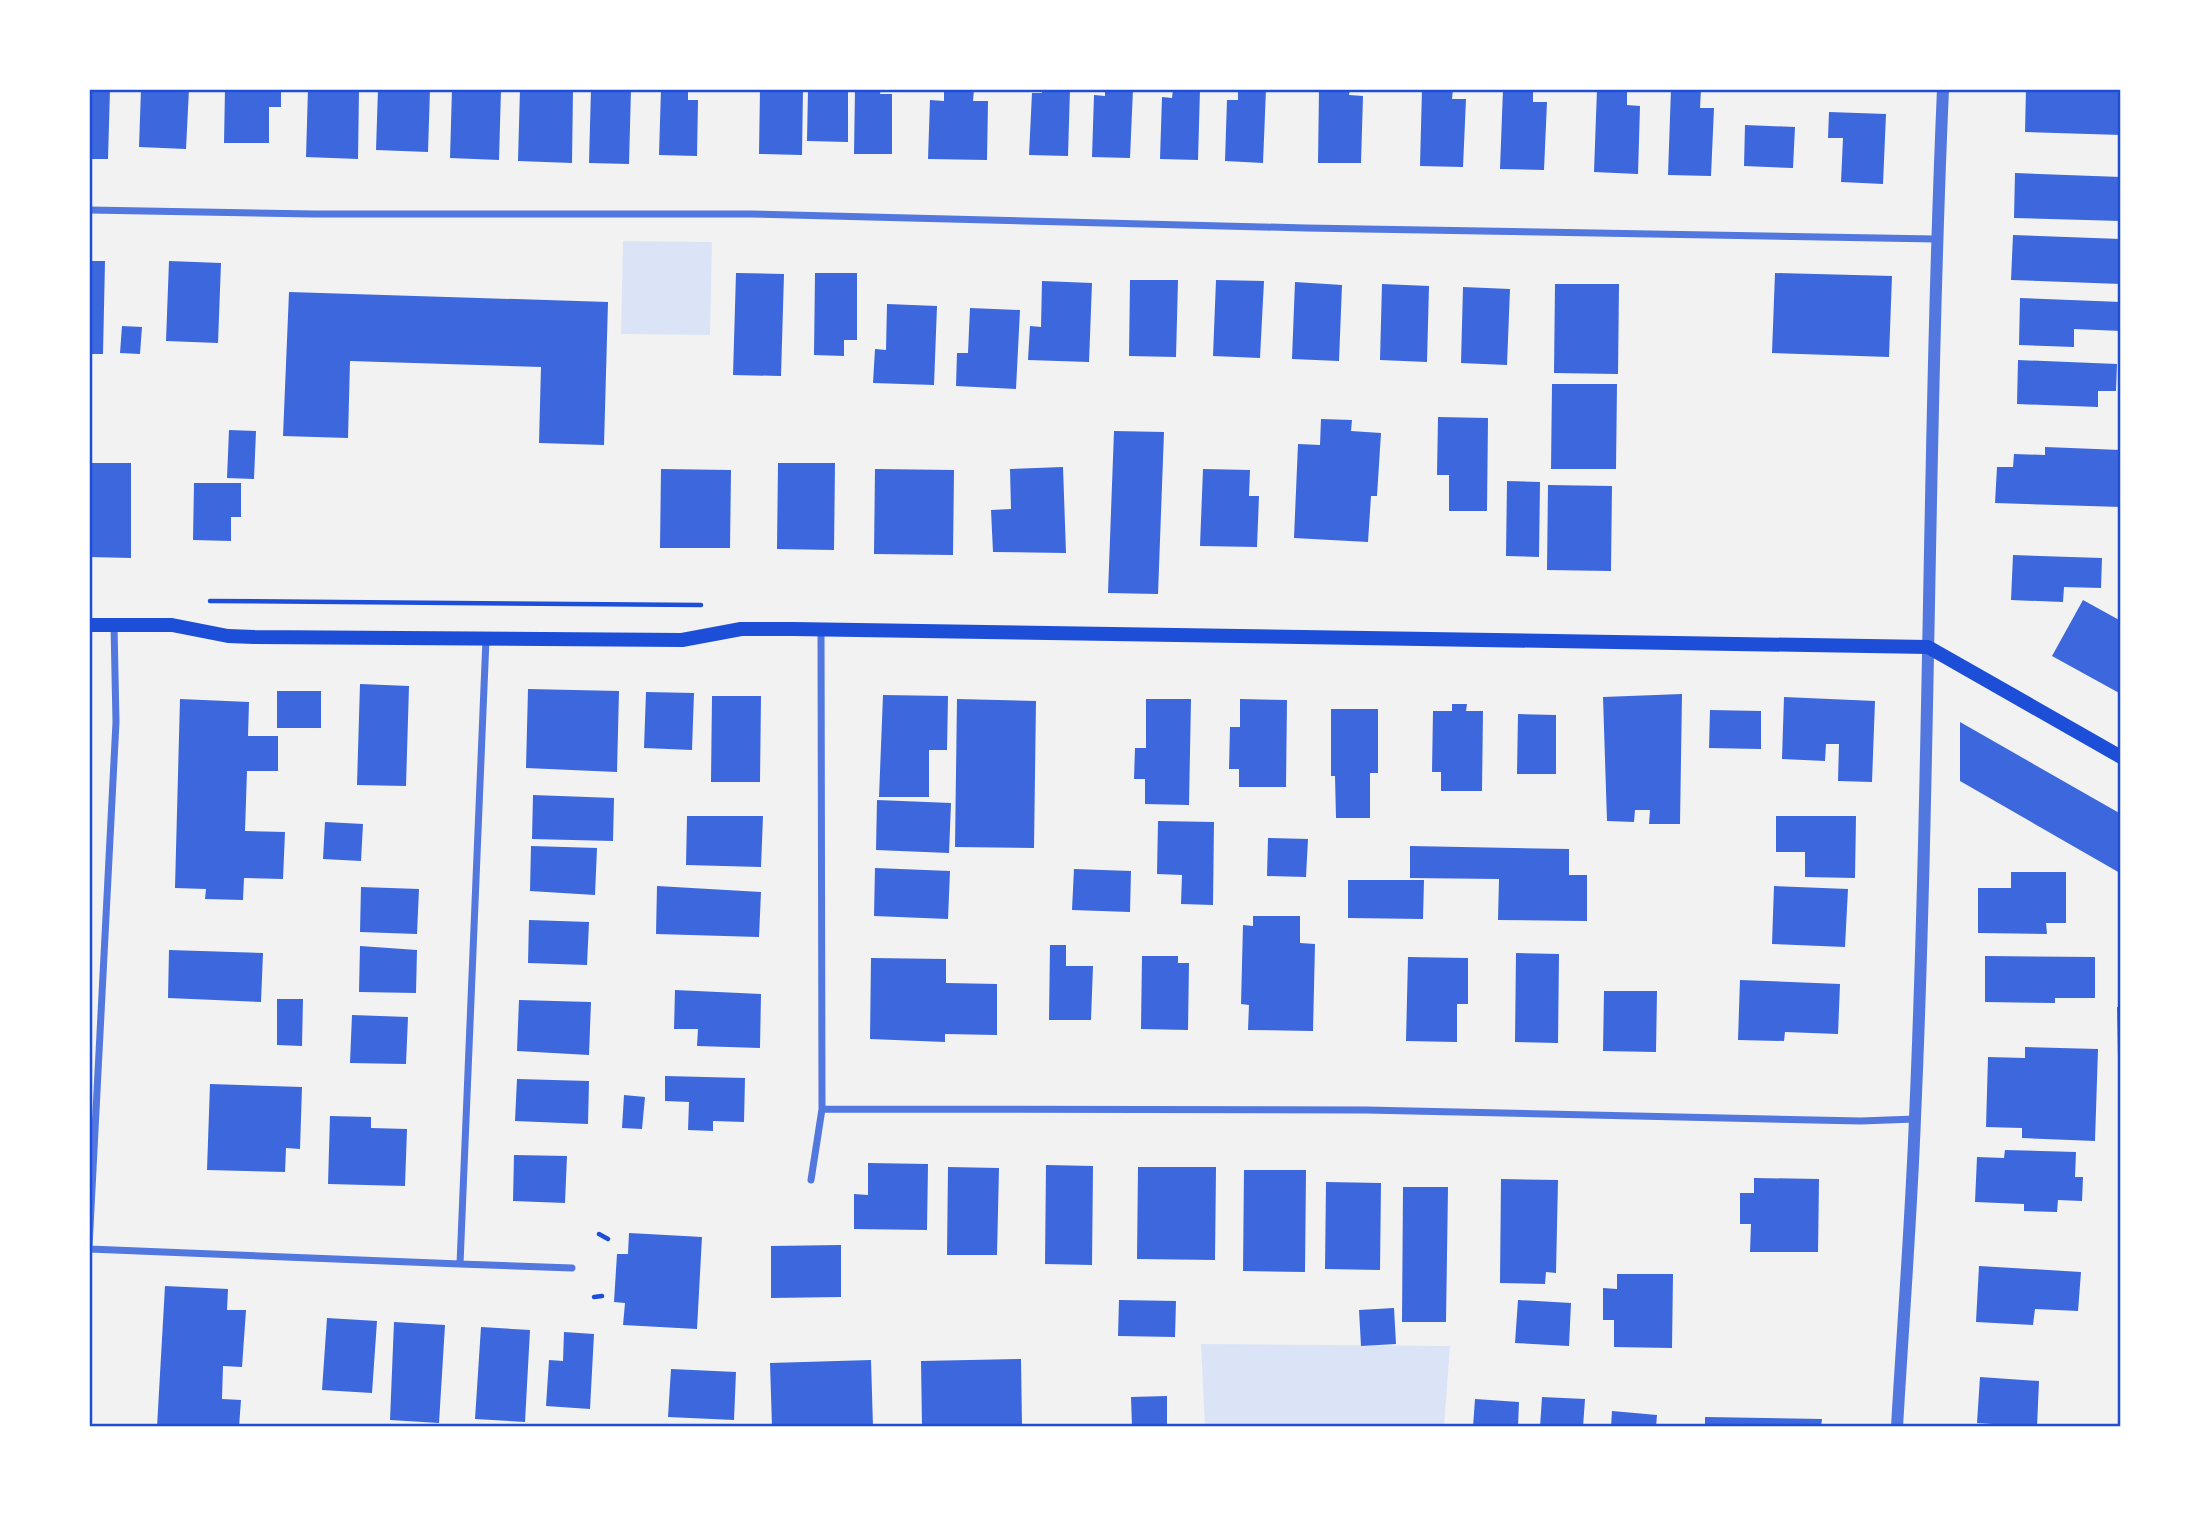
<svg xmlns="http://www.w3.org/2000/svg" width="2210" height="1516" viewBox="0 0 2210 1516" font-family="Raleway,sans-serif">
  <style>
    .green { fill: #dbe4f7 }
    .building { fill: #3d67dc }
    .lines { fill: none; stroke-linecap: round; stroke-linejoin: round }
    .path { stroke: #1d4ed8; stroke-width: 4.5 }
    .minor { stroke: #5277de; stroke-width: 7 }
    .tertiary { stroke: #5277de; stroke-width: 12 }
    .secondary { stroke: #1d4ed8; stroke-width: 14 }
    .neatline { fill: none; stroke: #1d4ed8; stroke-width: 2.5 }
  </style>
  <rect width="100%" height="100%" fill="#f2f2f2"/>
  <path class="green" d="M623 241 712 242 710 335 621 334Z
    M1201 1344 1450 1346 1444 1427H1205Z"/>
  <path class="building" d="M89 89H110L108 159H89Z
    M141 89H189L186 149 139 147Z
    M225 89H281V107H269V143H224Z
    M308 89H359L358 159 306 157Z
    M378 89H430L428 152 376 150Z
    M452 89H501L499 160 450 158Z
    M520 89H573L572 163 518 161Z
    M591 89H631L629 164 589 163Z
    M661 89H688V100H698L697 156 659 155Z
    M760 89H803L802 155 759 154Z
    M808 89H848V142L807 141Z
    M855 89H881L880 94H892V154H854Z
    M944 89H974L973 101H988L987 160 928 159 930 100 944 101Z
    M1042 89H1070L1068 156 1029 155 1032 93H1042Z
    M1105 89H1133L1130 158 1092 157 1094 95 1105 96Z
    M1173 89H1200L1198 160 1160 159 1162 97 1172 98Z
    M1238 89H1266L1263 163 1225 161 1227 100H1238Z
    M1319 89H1350L1349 95 1363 96 1361 163H1318Z
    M1422 89H1453L1452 99H1466L1463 167 1420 166Z
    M1503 89H1533V102H1547L1544 170 1500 169Z
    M1597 89H1627V105L1640 106 1638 174 1594 172Z
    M1671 89H1701L1700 108H1714L1711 176 1668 175Z
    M2026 89H2121V135L2025 132Z
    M1829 112 1886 114 1883 184 1841 182 1843 138H1828Z
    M1745 125 1795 127 1793 168 1744 166Z
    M2015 173 2121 177V221L2014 218Z
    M2013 235 2121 239V284L2011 280Z
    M89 261H105L103 354H89Z
    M169 261 221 263 218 343 166 341Z
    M736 273 784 274 781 376 733 375Z
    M815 273H857V340H844V356L814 355Z
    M1775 273 1892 276 1889 357 1772 353Z
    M1130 280H1178L1176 357 1129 356Z
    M1216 280 1264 281 1260 358 1213 356Z
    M1042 281 1092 283 1089 362 1028 360 1030 326 1041 327Z
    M1295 282 1342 285 1339 361 1292 359Z
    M1382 284 1429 286 1427 362 1380 360Z
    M1555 284H1619L1618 374 1554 373Z
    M1463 287 1510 289 1507 365 1461 363Z
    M289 292 608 302 604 445 539 443 541 367 350 361 348 438 283 436Z
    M2020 298 2121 302V331L2074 329V347L2019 345Z
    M887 304 937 306 934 385 873 383 875 349 886 350Z
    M970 308 1020 310 1016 389 956 386 957 353H968Z
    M122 326 142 327 140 354 120 353Z
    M2018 360 2117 364 2116 391H2098V407L2017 404Z
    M1552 384H1617L1616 469H1551Z
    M1438 417 1488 418 1487 511H1449V475H1437Z
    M1321 419 1352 420 1351 431 1381 433 1377 496H1371L1368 542 1294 538 1298 444 1320 445Z
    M229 430 256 431 254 479 227 478Z
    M1114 431 1164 432 1158 594 1108 593Z
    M2045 447 2121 450V507L1995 503 1997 467H2013L2014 454 2045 455Z
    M89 463H131V558L89 557Z
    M778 463H835L834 550 777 549Z
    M1063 467 1066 553 993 552 991 510 1011 509 1010 469Z
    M661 469 731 470 730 548H660Z
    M875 469 954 470 953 555 874 554Z
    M1203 469 1250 470 1249 496H1259L1257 547 1200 546Z
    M1507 481 1540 482 1539 557 1506 556Z
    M194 483H241V517H231V541L193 540Z
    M1548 485 1612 486 1611 571 1547 570Z
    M2013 555 2102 558 2101 588 2064 587 2063 602 2011 600Z
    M2083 600 2121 621V694L2052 656Z
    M360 684 409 686 406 786 357 785Z
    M528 689 619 691 617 772 526 768Z
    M277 691H321V728H277Z
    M646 692 694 693 692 750 644 748Z
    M1682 694 1680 824H1649L1650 810H1635L1634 822 1607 821 1603 697Z
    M883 695 948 696 947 750H929V797H879Z
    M712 696H761L760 782H711Z
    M1784 697 1875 701 1872 782 1838 781 1839 744H1826L1825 761 1782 759Z
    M180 699 249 702 248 736H278V771H247L245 831 285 832 283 879 244 878 243 900 205 899 206 889 175 888Z
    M957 699 1036 701 1034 848 955 847Z
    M1146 699H1191L1189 805 1145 804V779H1134L1135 748H1146Z
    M1240 699 1287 700 1286 787H1239V769H1229L1230 727H1240Z
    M1452 704H1467L1466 711H1483L1482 791H1441V772H1432L1433 711H1452Z
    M1331 709H1378V773H1370V818H1336L1335 776H1331Z
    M1710 710 1761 711V749L1709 748Z
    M1518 714 1556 715V774H1517Z
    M1960 722 2121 814 2120 873 1960 781Z
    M533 795 614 798 613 841 532 839Z
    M877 800 951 803 949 853 876 850Z
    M687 816H763L761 867 686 865Z
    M1776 816H1856L1855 878 1805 877V852H1776Z
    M1158 821 1214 822 1213 905 1181 904 1182 875 1157 874Z
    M325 822 363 824 361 861 323 859Z
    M1268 838 1308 839 1306 877 1267 876Z
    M531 846 597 848 595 895 530 891Z
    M1410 846 1569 849V875H1587V921L1498 920 1499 879 1410 878Z
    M875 868 950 871 948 919 874 916Z
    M1074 869 1131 871 1130 912 1072 910Z
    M2011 872H2066V923H2046L2047 934 1978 933V888H2011Z
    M1348 880H1424L1423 919 1348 918Z
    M657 886 761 892 759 937 656 934Z
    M1774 886 1848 889 1845 947 1772 944Z
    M361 887 419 889 417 934 360 932Z
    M1253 916H1300V943L1315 944 1313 1031 1248 1030 1249 1005 1241 1004 1243 925 1253 926Z
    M529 920 589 922 587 965 528 963Z
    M1050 945H1066V966H1093L1091 1020H1049Z
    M360 946 417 950 416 993 359 992Z
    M169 950 263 953 261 1002 168 998Z
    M1516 953 1559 954 1558 1043 1515 1042Z
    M1142 956H1178V963H1189L1188 1030 1141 1029Z
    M1985 956 2095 957V998H2055V1003L1985 1002Z
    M1408 957 1468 958V1004H1457V1042L1406 1041Z
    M871 958 946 959V983L997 984V1035L945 1034V1042L870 1039Z
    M1740 980 1840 984 1838 1034 1785 1032 1784 1041 1738 1040Z
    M675 990 761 994 760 1048 697 1046 698 1029H674Z
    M1604 991H1657L1656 1052 1603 1051Z
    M277 999H303L302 1046 277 1045Z
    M519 1000 591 1002 589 1055 517 1051Z
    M2117 1007H2121V1059H2118Z
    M352 1015 408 1017 406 1064 350 1063Z
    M2025 1047 2098 1049 2095 1141 2022 1138V1128L1986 1127 1988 1057 2025 1058Z
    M665 1076 745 1078 744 1122 713 1121V1131L688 1130 689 1102 665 1101Z
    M517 1079 589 1081 588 1124 515 1121Z
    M210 1084 302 1087 300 1149 286 1148 285 1172 207 1170Z
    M624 1095 645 1097 642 1129 622 1128Z
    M330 1116 371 1117V1128L407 1129 405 1186 328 1184Z
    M2005 1150 2076 1152 2075 1177H2083L2082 1201 2058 1200 2057 1212 2024 1211V1204L1975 1202 1977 1157 2004 1158Z
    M514 1155 567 1156 565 1203 513 1201Z
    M868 1163 928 1164 927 1230 854 1229V1194L868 1195Z
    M1046 1165 1093 1166 1092 1265 1045 1264Z
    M948 1167 999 1168 997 1255H947Z
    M1138 1167H1216L1215 1260 1137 1259Z
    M1244 1170H1306L1305 1272 1243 1271Z
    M1754 1178 1819 1179 1818 1252H1750L1751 1224H1740V1193H1754Z
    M1501 1179 1558 1180 1556 1273 1546 1272 1545 1284 1500 1283Z
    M1326 1182 1381 1183 1380 1270 1325 1269Z
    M1403 1187H1448L1446 1322H1402Z
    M629 1233 702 1237 697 1329 623 1325 625 1303 614 1302 617 1254H628Z
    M841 1245V1297L771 1298V1246Z
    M1979 1266 2081 1272 2078 1311 2035 1309 2033 1325 1976 1322Z
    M1617 1274H1673L1672 1348 1614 1347V1320H1603V1288L1617 1289Z
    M165 1286 228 1289 227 1310H246L242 1367 223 1366 222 1399 241 1400 239 1427H157Z
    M1119 1300 1176 1301 1175 1337 1118 1336Z
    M1518 1300 1571 1303 1569 1346 1515 1343Z
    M1394 1308 1396 1344 1361 1346 1359 1310Z
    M327 1318 377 1321 372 1393 322 1390Z
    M394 1322 445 1325 439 1423 390 1420Z
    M481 1327 530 1330 525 1422 475 1419Z
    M564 1332 594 1334 590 1409 546 1406 549 1360 563 1361Z
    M1021 1359 1022 1427H922L921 1361Z
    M871 1360 873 1427H772L770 1363Z
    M671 1369 736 1372 734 1420 668 1417Z
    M1980 1377 2039 1381 2037 1427 1977 1423Z
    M1167 1396V1427H1132L1131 1397Z
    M1542 1397 1585 1399 1583 1427H1540Z
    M1475 1399 1519 1402 1518 1427H1473Z
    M1612 1411 1657 1415 1656 1427H1611Z
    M1705 1417 1822 1419 1821 1427H1705Z"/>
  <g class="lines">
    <path class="path" d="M210 601 701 605
      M599 1234 608 1239
      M594 1297 602 1296"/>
    <path class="minor" d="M89 210 315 214H750L1306 228 1936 239
      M821 629 822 1109 1366 1110 1861 1121 1915 1119
      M811 1180 822 1109
      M89 1247 116 722 114 626
      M89 1249 460 1264 486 639
      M460 1264 572 1268"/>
    <path class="tertiary" d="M1897 1427C1903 1324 1911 1221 1915 1118 1930 775 1928 432 1943 89"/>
    <path class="secondary" d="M89 625H172L228 636 254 637 682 640 741 629H793L1928 647 2121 757"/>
  </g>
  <rect width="2210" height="1516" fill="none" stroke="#ffffff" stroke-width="182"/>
  <rect x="91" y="91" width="2028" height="1334" class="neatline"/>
</svg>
